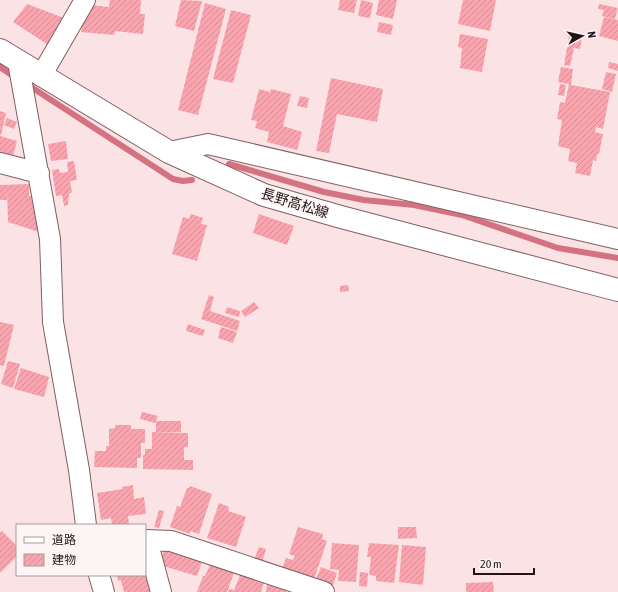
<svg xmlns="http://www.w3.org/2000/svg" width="618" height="592" viewBox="0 0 618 592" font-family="'Asap Condensed','Noto Sans JP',sans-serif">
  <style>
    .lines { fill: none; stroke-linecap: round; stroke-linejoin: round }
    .stream { stroke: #d57281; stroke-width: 6 }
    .building { fill: url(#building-hatch) }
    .minor-casing { stroke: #815f63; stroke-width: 22 }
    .major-casing { stroke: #815f63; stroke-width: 24 }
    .minor { stroke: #fff; stroke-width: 20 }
    .major { stroke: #fff; stroke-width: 22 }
    .labels { text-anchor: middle; stroke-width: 3.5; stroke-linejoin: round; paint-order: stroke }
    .street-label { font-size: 14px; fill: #231517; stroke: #fdf4f5 }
  </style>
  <defs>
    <pattern id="building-hatch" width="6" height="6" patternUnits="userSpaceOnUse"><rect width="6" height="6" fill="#f9a5b0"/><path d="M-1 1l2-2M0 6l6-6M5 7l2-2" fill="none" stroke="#d58d97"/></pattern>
  </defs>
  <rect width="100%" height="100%" fill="#fbe3e5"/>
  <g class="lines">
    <path class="stream" d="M0 67 16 78
      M28 85 173 179 183 181 192 180
      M229 164 324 192 364 200 414 205 462 215 558 248 618 258"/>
  </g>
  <path class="building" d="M110 0H141L140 14H145L143 34 115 31 114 35 81 32 84 11 89 5 109 7Z
    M181 0 202 1 194 31 175 26Z
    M340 0H357L354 13 338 10Z
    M361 0 373 3 370 18 358 16Z
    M379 0H397L393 19 376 15Z
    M463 0H496L490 31 458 24Z
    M205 3 226 9 198 115 178 110Z
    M27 4 64 18 50 46 13 22Z
    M599 4 618 8 615 19 602 16 604 10 598 9Z
    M231 10 251 15 233 83 213 79Z
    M604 17 618 20V41L599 36Z
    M379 22 393 25 391 35 377 32Z
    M460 34 488 39 482 72 460 68 462 48 458 47Z
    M569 36 582 37 580 49 574 48 570 66 564 65Z
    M609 62 618 64V71L608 68Z
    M561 67 573 69 571 85 610 92 603 129 596 127 595 132 603 134 599 154H597L596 161 593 160 590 176 575 173 577 163 568 161 570 149 558 146 562 120 557 119 560 102 565 103 569 84 558 82Z
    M606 72 616 74 612 92 602 89Z
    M331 78 383 89 377 122 337 114 329 153 316 151Z
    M560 84 566 85 564 96 558 95Z
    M259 89 270 92 271 89 291 94 283 126 302 132 297 150 267 142 269 132 255 128 257 121 251 120Z
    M300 96 309 98 307 108 297 106Z
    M0 111 6 113 1 135H0Z
    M7 118 17 122 14 129 4 125Z
    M0 136 17 141 13 156H0Z
    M66 141 68 159 51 161 48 144Z
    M74 161 77 180 70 181 72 192 69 194 68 205 64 206 62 195 56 196 52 170 59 169 60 173 68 172 67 162Z
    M29 184V196H31L39 232 8 222 7 191V200H0V185Z
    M191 214 203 218 201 224 207 225 197 261 172 254 183 217 189 219Z
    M259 214 294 226 287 245 253 233Z
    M348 285 349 291 340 292V286Z
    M209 295 214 297 210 311 240 321 237 331 201 319Z
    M254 302 259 308 245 317 241 311Z
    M227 307 240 311 239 317 225 313Z
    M0 322 14 325 4 366 0 365Z
    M188 324 205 330 203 336 186 331Z
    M221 327 237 332 233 343 218 338Z
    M8 361 20 364 13 388 1 384Z
    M21 368 49 377 44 397 14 389Z
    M142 412 158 416 155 423 140 419Z
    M156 421H181V432H156Z
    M115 425H131V429H145V443H141V458H137V468L94 467 95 451H106V446H109V429L115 428Z
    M152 432 188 433V447H184V460H193V470L143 469V455H145V449H152Z
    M133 485 134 499 144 497 146 514 128 516 129 525H112L111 518 101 520 97 493 123 489 122 487Z
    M190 486 212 494 199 534 190 531V534L170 527 177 506 180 507 187 488H189Z
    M219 503 229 507 228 511 246 517 236 547 207 538Z
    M159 510 164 511 159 528 154 527Z
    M298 527 323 534 322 539 327 541 314 579 282 569 286 558 293 560 295 556 289 554Z
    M398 527H416L417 538 398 539Z
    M2 531 17 546V556L0 573V533Z
    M332 543 359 545 356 582 338 581 339 570 330 569Z
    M369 543 399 545 394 583 376 581V576L369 575 371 557H367Z
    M402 545 426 547 423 585 399 582Z
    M165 547 203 559 197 576 163 566 161 558Z
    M259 547 266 549 262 563 254 560Z
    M212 560 235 570 227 592H197L203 576H205Z
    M321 567 337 573 333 585 316 579Z
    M145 569 153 592H124L121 580 118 581 117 575H145Z
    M360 572 368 573 367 587 359 586Z
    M241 573 265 580 261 592H228L229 589 234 590Z
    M493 582 494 592H466V583Z
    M267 584 287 587 286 592H266Z"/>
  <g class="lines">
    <defs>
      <path id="minor" d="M18 62 50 239 53 322 79 470 86 525
        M41 76 85 0
        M169 152 208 144 618 239
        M0 163 39 173
        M145 540 171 541 324 592
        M147 540 161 592
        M99 575 104 592"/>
      <path id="major" d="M0 50 169 152 264 195 341 217 618 290"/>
    </defs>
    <use href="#minor" class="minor-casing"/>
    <use href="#major" class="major-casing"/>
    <use href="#minor" class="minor"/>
    <use href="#major" class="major"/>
  </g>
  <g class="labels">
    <g class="street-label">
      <text transform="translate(295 203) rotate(17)" y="5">長野高松線</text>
    </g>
  </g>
  <rect x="16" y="524" width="130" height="52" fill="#fdf4f5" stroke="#a69b9c"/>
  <rect x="24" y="537" width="20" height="6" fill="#ffffff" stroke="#a69b9c"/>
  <text x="52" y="544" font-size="12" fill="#231517">道路</text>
  <rect x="24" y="554" width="20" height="12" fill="url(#building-hatch)" stroke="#a69b9c"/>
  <text x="52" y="564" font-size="12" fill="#231517">建物</text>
  <g transform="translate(582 36) rotate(82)" stroke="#fdf4f5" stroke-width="3" paint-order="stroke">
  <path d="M0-3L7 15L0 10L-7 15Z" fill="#231517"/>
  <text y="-6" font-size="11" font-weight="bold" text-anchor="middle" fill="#231517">N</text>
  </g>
  <path d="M474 568v6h60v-6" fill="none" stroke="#231517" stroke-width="2"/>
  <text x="480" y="568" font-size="12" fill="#231517" stroke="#fdf4f5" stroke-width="3" paint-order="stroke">20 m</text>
</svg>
